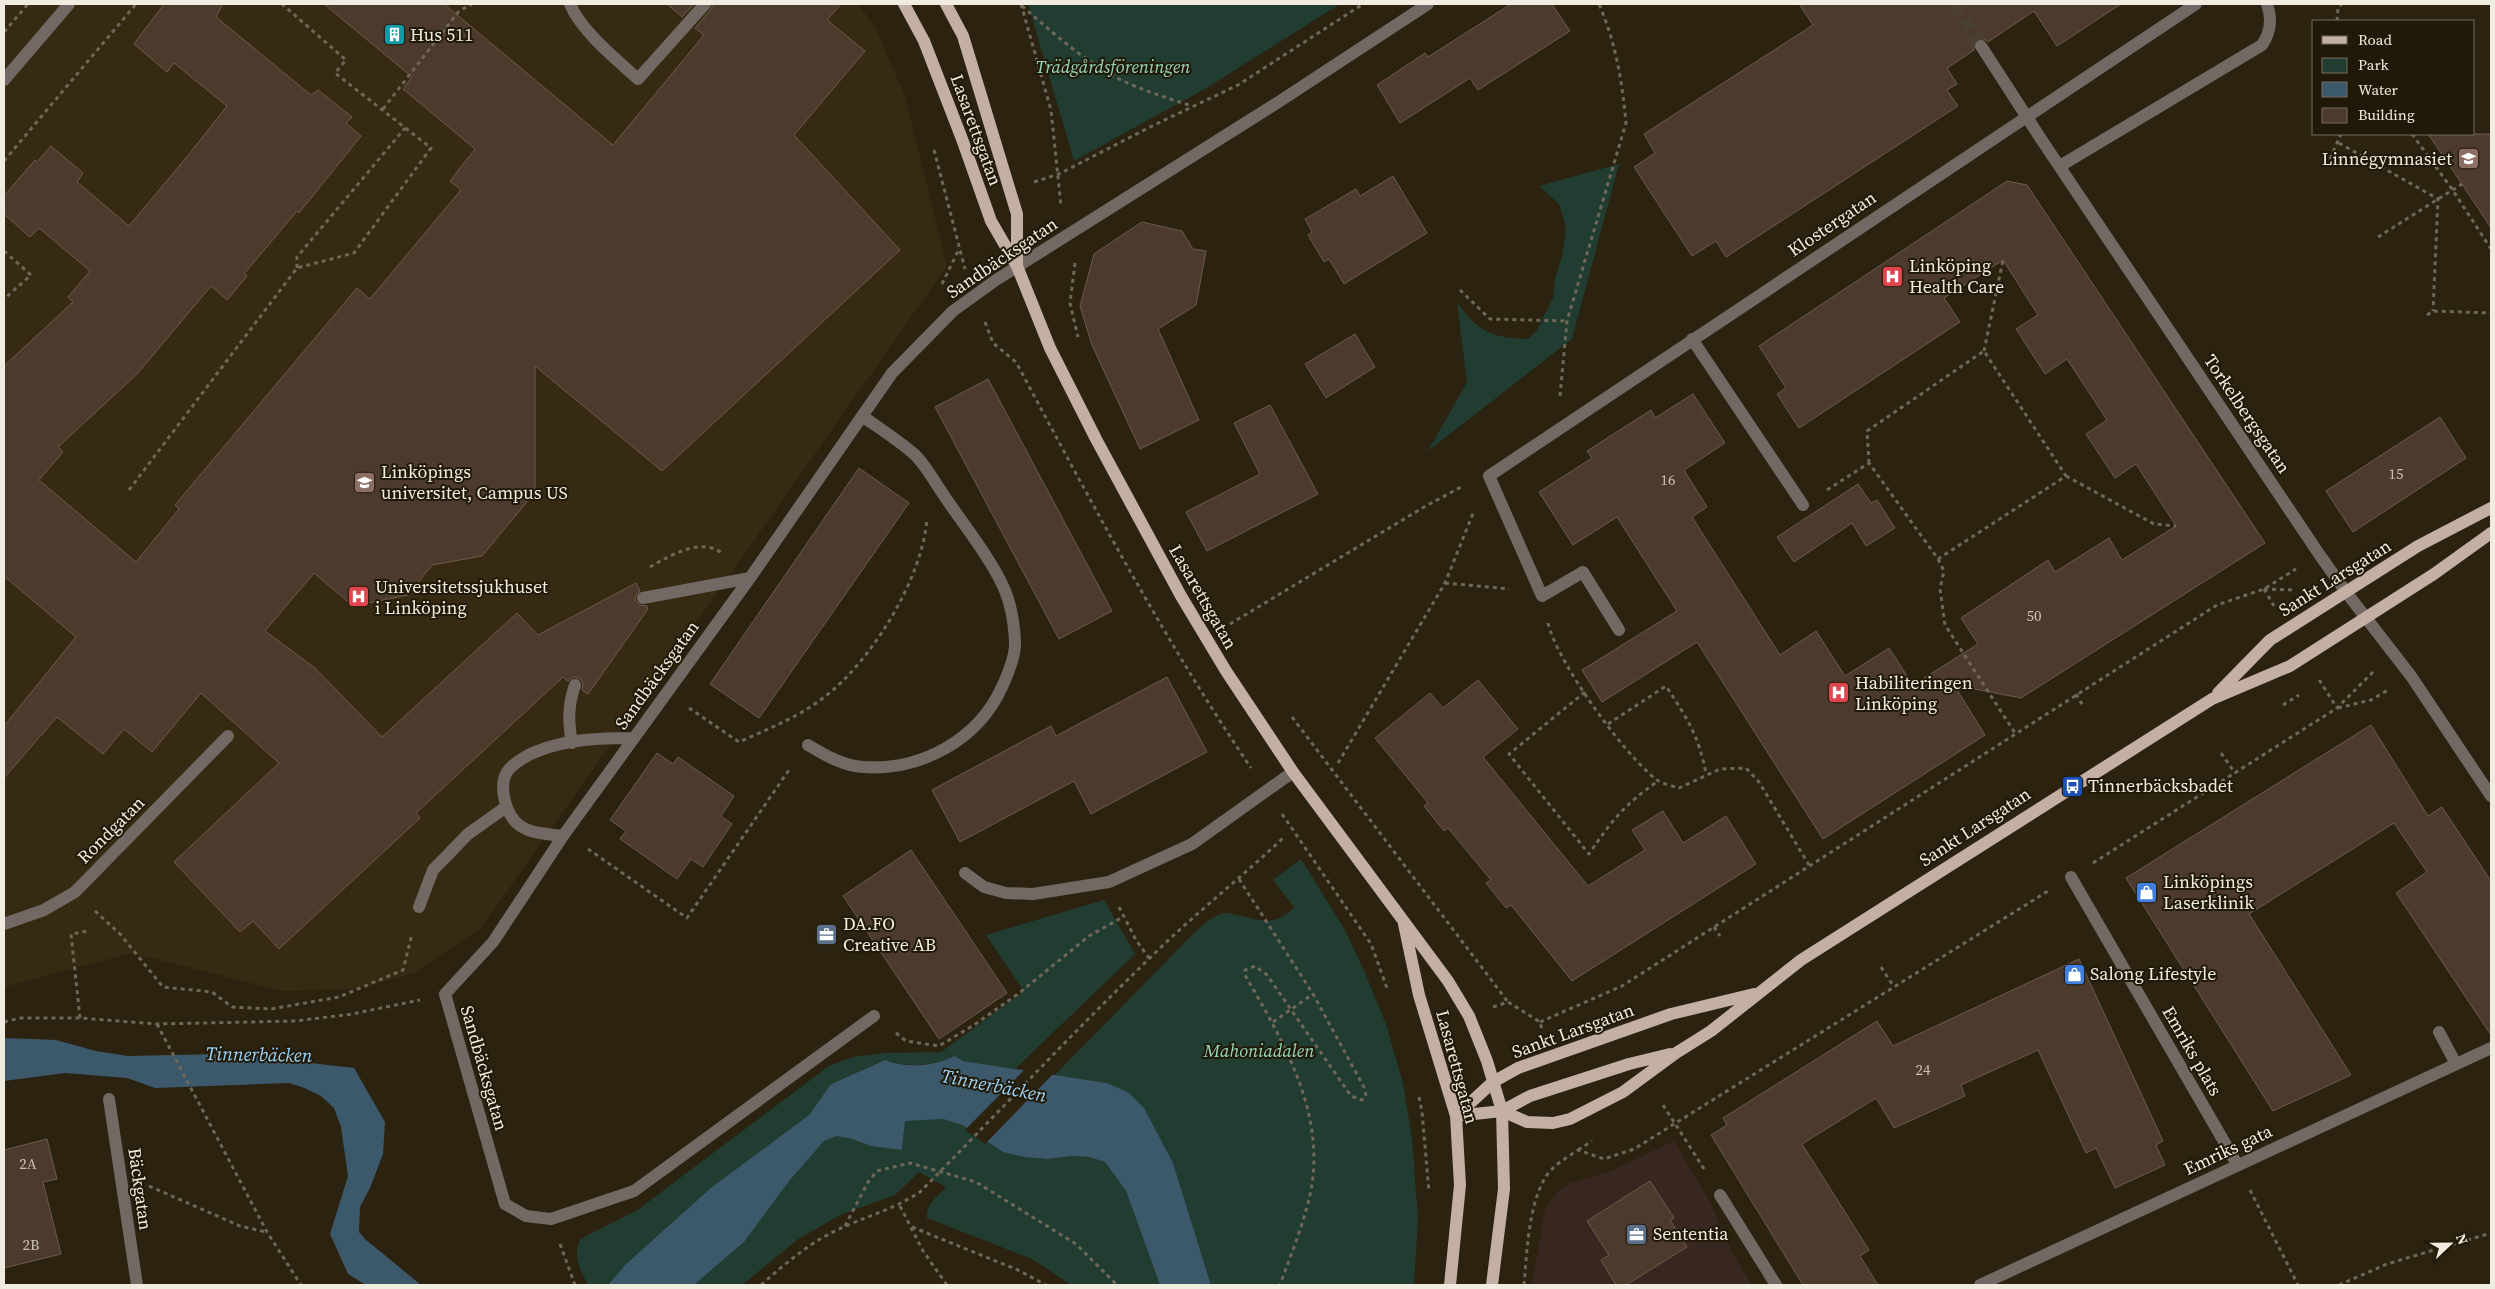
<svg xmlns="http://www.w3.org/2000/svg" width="2495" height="1289" viewBox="0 0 2495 1289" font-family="'Source Serif 4',serif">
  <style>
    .commercial { fill: #382620 }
    .built { fill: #362b12 }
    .green { fill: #213d31 }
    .water { fill: #3c596c }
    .pier { fill: #2b2210 }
    .building { fill: #4c3b2d; stroke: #6c5b4c }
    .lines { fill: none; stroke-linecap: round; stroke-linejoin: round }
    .minor-tunnel { stroke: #49402f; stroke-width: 12; stroke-dasharray: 12 6; stroke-linecap: butt }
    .path { stroke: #6f6757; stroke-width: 3; stroke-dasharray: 4 4; stroke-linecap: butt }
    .minor { stroke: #736964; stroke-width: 12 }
    .major { stroke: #c3afa4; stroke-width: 12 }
    .labels { text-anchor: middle; stroke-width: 4; stroke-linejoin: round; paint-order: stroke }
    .number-label { font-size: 15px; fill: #c8c0b3 }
    .poi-label { font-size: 18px; fill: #f1ece0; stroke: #211907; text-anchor: start }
    .park-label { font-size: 18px; font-style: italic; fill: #97d7ba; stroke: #211907 }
    .street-label { font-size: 18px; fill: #f1ece0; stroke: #211907 }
    .water-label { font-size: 19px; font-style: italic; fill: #9dd3f8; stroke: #211907 }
  </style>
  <rect width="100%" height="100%" fill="#2b2210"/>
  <path class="commercial" d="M1674 1141 1709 1200 1732 1253 1752 1285H1532L1545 1209 1557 1192 1568 1184 1613 1170Z"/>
  <path class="built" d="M4 4H858L875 27 905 96 947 266 482 927 414 973 355 989 283 991 132 953 4 987Z"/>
  <path class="green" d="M1028 4H1340L1208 87 1074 161Z
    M1619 164 1572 339 1428 451 1467 382 1457 302C1477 332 1493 338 1528 339L1537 330 1553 298 1555 278 1562 256 1566 228 1559 204 1539 186Z
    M1301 859 1345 930 1365 973 1386 1024 1403 1083 1412 1137 1418 1219 1414 1285H1211L1173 1163 1107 1083 1055 1075 1188 939C1198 930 1212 914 1226 913 1230 913 1236 915 1241 916 1264 921 1276 926 1294 907L1273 880Z
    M1104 900 1135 954 1015 1069 962 1061 955 1056C933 1066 908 1068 884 1060L831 1084 809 1115 712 1187 626 1264 608 1285H589C579 1270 573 1257 580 1239L636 1211 829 1066 853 1057 883 1053 941 1052 1024 991 986 935Z
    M943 1119 962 1125 1003 1152 1047 1159 1072 1156 1089 1157 1105 1162 1126 1191 1160 1285H1071L1032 1259 927 1218C925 1205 938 1196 946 1187L919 1172 895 1195 840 1215 797 1240 742 1285H694L744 1242 790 1180 824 1141 837 1136 853 1139 870 1146 902 1150 905 1120Z"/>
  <path class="water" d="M4 1038 56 1040 96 1051 128 1056 263 1053 293 1061 354 1068 385 1122 383 1154 370 1188 360 1207 359 1232 365 1239 421 1285H366L348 1274 330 1234 348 1176 341 1127 334 1108 321 1096 302 1087 288 1083 155 1088 127 1078 65 1073 4 1081Z
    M955 1056 963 1061 1107 1083 1129 1093 1144 1108 1173 1163 1211 1285H1160L1126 1191 1105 1162 1089 1157 1072 1156 1047 1159 1025 1157 1003 1152 962 1125 943 1119 905 1121 902 1150 870 1146 853 1139 837 1136 824 1141 790 1180 744 1242 694 1285H608L626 1264 712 1187 809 1115 831 1084 885 1060C908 1069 933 1066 955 1056Z"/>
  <path class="pier" d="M1026 1068 1055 1072 985 1144 965 1130Z"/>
  <path class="building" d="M164 4H223L216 17 311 95 318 90 352 117 346 123 361 136 299 213 297 211 244 274 247 276 227 300 211 286 137 374 58 447 63 452 39 480 136 562 179 509 175 505 357 288 370 299 461 190 450 181 475 149 403 89 412 77 324 4H444L613 145 704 35 695 28 711 9 713 4H841L827 20 865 51 794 135 900 250 662 471 535 366V492L482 556 432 565 408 595 353 606 314 573 265 631 315 668 382 737 517 613 538 635 636 583 640 591 636 595 635 600 640 605 647 606 648 609 588 694 582 690 583 684 581 679 574 677 568 681 563 677 416 813 420 818 279 949 253 921 240 932 174 862 279 763 201 693 152 752 124 729 103 754 57 717 4 778V726L76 637 4 576V366L73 302 68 297 90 271 39 228 30 237 4 214V196L35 160 37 162 51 146 83 173 77 182 129 226 190 153 227 106 174 63 167 72 134 44Z
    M667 4H694L682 17Z
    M1511 4H1552L1570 31 1478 90 1470 78 1400 123 1377 85 1425 53 1428 57Z
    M1799 4H2121L2057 46 2034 11 1988 42 1984 39H1977L1974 43V50L1947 68 1957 84 1947 90 1958 106 1726 257 1716 241 1692 256 1634 167 1655 153 1644 134 1813 25Z
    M2428 134H2491V228L2462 184Z
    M1393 176 1427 233 1344 284 1329 259 1324 262 1308 235 1312 232 1305 219 1356 189 1360 196Z
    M2007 181 2027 185 2265 543 2021 698 1954 685 1985 735 1823 839 1697 642 1602 702 1582 670 1677 611 1617 517 1573 545 1539 492 1592 458 1587 451 1651 410 1655 418 1693 394 1725 443 1684 470 1707 507 1692 517 1780 655 1816 631 1845 676 1889 648 1913 685 1978 644 1961 618 2048 560 2055 572 2109 538 2122 560 2176 526 2136 464 2115 478 2086 434 2107 420 2067 359 2045 374 2016 329 2038 315 2003 260 1944 298 1960 322 1799 428 1777 394 1786 388 1759 346Z
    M1142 222 1182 231 1193 249 1206 251 1196 305 1158 329 1199 420 1140 449 1092 345 1080 306 1094 254Z
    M1355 334 1375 367 1326 398 1305 364Z
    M988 379 1112 611 1059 639 935 407Z
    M1270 405 1318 494 1207 551 1186 512 1260 474 1234 423Z
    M2440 417 2466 458 2353 532 2326 491Z
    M859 468 909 503 759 718 710 684Z
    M1858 484 1871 503 1877 500 1895 528 1866 546 1852 523 1794 562 1777 537Z
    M1167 677 1207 752 1091 814 1074 781 960 842 932 790 1051 726 1056 736Z
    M1478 680 1518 729 1483 757 1588 886 1645 850 1632 830 1663 811 1683 843 1726 816 1756 864 1572 981 1511 905 1506 908 1486 883 1491 880 1448 828 1444 831 1424 806 1428 803 1375 738 1430 693 1443 708Z
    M2371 725 2428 816 2442 807 2491 881V1035L2396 893 2427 872 2394 823 2249 914 2351 1075 2273 1111 2126 878Z
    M657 753 673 764 678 757 734 796 721 816 732 824 703 867 691 859 677 879 620 839 626 831 610 820Z
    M911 850 1007 993 939 1039 843 896Z
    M2079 959 2163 1141 2156 1145 2165 1165 2115 1188 2096 1148 2086 1153 2038 1050 1961 1085 1965 1096 1894 1128 1876 1098 1802 1144 1869 1250 1860 1256 1878 1285H1803L1711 1135 1727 1125 1723 1118 1877 1021 1893 1046Z
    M47 1139 57 1179 43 1182 61 1254 4 1268V1150Z
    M1650 1181 1674 1218 1670 1220 1687 1247 1626 1285H1616L1601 1260 1609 1255 1587 1221Z"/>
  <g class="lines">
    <path class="minor-tunnel" d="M1954 4 1981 46"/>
    <path class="path" d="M1021 4 1051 110 1061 206
      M1022 6C1047 28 1072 50 1100 68 1127 86 1161 96 1192 106
      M2337 21 2338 7 2342 4
      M4 32 28 4
      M383 109 459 11 472 4
      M2412 134 2452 189 2491 249
      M2339 143 2438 199 2433 311
      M934 150 965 269
      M2330 159 2341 134
      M4 161 136 4
      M1034 182 1059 174 1150 127 1238 85 1363 4
      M2378 237 2462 184
      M4 251 31 275 4 299
      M1075 263 1070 303 1078 337
      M297 268V257L405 128
      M942 284 959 249
      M1460 290 1490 319 1567 321
      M2427 315 2433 311 2491 313
      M985 322 993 343 1016 362C1090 500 1163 638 1251 768
      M1984 351 2003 260
      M1560 396 1567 321 1626 123C1622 80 1616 44 1599 4
      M2066 476 2154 524 2176 526
      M129 490 297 268 354 253 431 148 335 73 346 60 282 4
      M1827 490 1869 463 1938 559 2066 476 1984 351 1867 431 1869 463
      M1938 559 1944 571 1940 589 1945 625 2015 733
      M650 567C669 556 702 536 723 554
      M1445 583 1509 589
      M2264 589 2274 606
      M2264 589 2295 590
      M1548 623C1557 662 1625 756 1657 780 1663 784 1672 786 1679 788L1720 769 1746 768 1759 782 1809 865
      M1230 624 1424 507 1463 486
      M2319 682 2320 681 2337 708
      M1585 692 1509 754 1589 854C1612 820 1624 805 1658 781
      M2076 694 2083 706
      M2283 705 2299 695
      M689 708 739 742C770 728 801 716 827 695 873 658 922 579 927 519
      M2338 708 2371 700 2388 690
      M1292 717 1508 1002
      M1608 724 1666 686C1687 718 1699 736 1706 774
      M2221 753 2235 773
      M1338 763 1445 583 1474 511
      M1282 814 1371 944 1387 988
      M588 849 687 918 791 767
      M2093 863 2337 708 2374 671
      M1239 879 1313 994 1365 1089 1366 1096 1362 1100 1351 1096 1267 975 1255 966 1245 970V975C1284 1043 1329 1117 1309 1199 1302 1228 1290 1257 1280 1285
      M1119 907 1136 940 1149 958
      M95 911 120 934 163 987 212 992 232 1007 271 1009 339 997 403 970 412 934
      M1714 927 1720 936
      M1881 967 1894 987
      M1493 1007 1508 1002 1540 1022 1542 1030
      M80 1018 71 934 88 931
      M4 1022 20 1018H80L157 1024 296 1021 352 1014 420 1000
      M1273 1022 1313 994
      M1540 1022 1622 986 2217 605 2264 589 2296 569
      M157 1024 267 1232 301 1285
      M896 1033 906 1041 939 1046 974 1025 1018 994 1089 936 1123 917
      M1419 1097 1422 1112 1429 1192
      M1663 1105 1706 1172
      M1578 1150 1592 1141
      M149 1186 240 1226 266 1232
      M2250 1190 2298 1285
      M900 1206 923 1251 947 1285
      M845 1226 868 1182 877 1171 910 1163 976 1182 1076 1244 1117 1285
      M912 1227 1018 1270 1046 1285
      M560 1244 575 1285
      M761 1285C787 1262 814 1239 846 1226 873 1214 896 1208 920 1192 997 1114 1072 1033 1151 957 1193 915 1240 879 1283 838
      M1524 1285C1527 1253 1528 1207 1545 1178 1552 1166 1566 1158 1578 1150L1604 1159 1634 1149 2048 891
      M2339 1285 2387 1264 2491 1233"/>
    <path class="minor" d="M570 4C581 31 616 59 638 79L705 4
      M1981 46 2041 139 2319 554 2346 592 2411 676 2491 796
      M4 80 69 4
      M2060 166 2262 45C2271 32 2272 18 2267 4
      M1692 339 1803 505
      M643 598 750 578
      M1619 630 1583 572 1542 596 1489 476 2196 4
      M572 743C568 722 568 705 575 685
      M808 745C825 755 843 766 863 767 921 771 978 740 1002 687 1008 674 1016 655 1015 641 1014 622 1010 599 1001 582 986 551 962 523 943 494 934 481 925 464 914 454 898 440 879 428 862 416
      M563 836C549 834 531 834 519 825 506 815 498 787 507 772 513 763 529 754 538 751 567 739 602 738 633 738
      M965 873 984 887 1006 893 1033 894 1109 882 1192 844 1293 772
      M2071 877 2237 1164
      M419 907 433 870 468 834 506 807
      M4 924 44 910 75 892 228 736
      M874 1016 634 1191 551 1219 526 1216 505 1204 445 994 493 942 563 836 750 578 892 373 953 311 996 280 1277 103 1428 4
      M2439 1032 2456 1064
      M109 1099 137 1285
      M1720 1195 1776 1285
      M1980 1285 2491 1048"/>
    <path class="major" d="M904 4 924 41 962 139 991 221 1017 266 1050 348 1096 439 1181 596 1226 671 1293 772 1448 981 1469 1016 1487 1061 1502 1111 1504 1189 1492 1285
      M946 4 963 36 1017 214V266
      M2218 693 2270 640 2418 546 2491 508
      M1404 924 1419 995 1456 1116 1460 1185 1450 1285
      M1502 1111 1527 1122 1553 1123 1570 1119 1623 1092 1676 1053 1711 1031 1801 960 2212 699 2290 666 2434 574 2491 533
      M1456 1116 1493 1082 1518 1068 1671 1014 1754 994
      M1456 1116 1502 1111 1530 1096 1629 1064 1670 1054"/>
  </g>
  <defs>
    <symbol id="building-square" viewBox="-11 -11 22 22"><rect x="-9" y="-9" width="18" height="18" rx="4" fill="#0f9aa8" stroke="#211907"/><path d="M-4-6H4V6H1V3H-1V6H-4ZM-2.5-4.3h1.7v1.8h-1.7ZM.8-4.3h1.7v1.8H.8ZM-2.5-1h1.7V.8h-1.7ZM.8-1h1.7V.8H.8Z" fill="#fff"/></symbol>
    <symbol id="school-square" viewBox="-11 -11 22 22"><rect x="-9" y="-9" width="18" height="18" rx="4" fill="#8d6e63" stroke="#211907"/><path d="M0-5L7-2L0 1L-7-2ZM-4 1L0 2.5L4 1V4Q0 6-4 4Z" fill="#fff"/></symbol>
    <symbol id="hospital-square" viewBox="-11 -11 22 22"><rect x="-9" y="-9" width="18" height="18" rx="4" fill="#e0444e" stroke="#211907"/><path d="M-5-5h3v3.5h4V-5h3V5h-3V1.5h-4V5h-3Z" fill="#fff"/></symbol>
    <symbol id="university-square" viewBox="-11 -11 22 22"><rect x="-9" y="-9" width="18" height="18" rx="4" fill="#8d6e63" stroke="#211907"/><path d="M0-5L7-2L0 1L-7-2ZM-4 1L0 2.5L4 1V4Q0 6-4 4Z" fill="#fff"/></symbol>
    <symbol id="bus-square" viewBox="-11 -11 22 22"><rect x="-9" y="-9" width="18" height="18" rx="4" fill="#1a4fb4" stroke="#211907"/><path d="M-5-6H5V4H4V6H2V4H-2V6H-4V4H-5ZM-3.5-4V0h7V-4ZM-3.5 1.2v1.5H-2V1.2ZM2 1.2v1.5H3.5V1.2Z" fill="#fff"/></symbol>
    <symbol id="shop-square" viewBox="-11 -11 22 22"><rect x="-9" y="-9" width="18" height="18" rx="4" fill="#3f7fe0" stroke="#211907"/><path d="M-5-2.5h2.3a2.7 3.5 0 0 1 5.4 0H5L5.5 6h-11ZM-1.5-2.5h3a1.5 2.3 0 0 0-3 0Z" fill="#fff"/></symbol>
    <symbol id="office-square" viewBox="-11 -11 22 22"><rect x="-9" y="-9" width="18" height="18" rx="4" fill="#5c6f8a" stroke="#211907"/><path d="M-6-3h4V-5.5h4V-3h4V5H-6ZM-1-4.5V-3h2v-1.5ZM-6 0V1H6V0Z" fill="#fff"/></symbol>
  </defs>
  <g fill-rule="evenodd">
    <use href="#building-square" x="382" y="22" width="25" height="25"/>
    <use href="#school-square" x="2456" y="146" width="25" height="25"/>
    <use href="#hospital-square" x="1880" y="264" width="25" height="25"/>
    <use href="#university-square" x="352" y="470" width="25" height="25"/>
    <use href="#hospital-square" x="346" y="584" width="25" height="25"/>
    <use href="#hospital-square" x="1826" y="680" width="25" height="25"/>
    <use href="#bus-square" x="2060" y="774" width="25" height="25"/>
    <use href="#shop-square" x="2134" y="880" width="25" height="25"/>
    <use href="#office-square" x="814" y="922" width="25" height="25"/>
    <use href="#shop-square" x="2062" y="962" width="25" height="25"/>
    <use href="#office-square" x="1624" y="1222" width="25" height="25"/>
  </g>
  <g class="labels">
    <g class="number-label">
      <text x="2396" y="479">15</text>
      <text x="1668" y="485">16</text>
      <text x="2034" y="621">50</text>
      <text x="1923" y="1075">24</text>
      <text x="28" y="1169">2A</text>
      <text x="31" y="1250">2B</text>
    </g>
    <g class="poi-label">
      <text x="410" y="41">Hus 511</text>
      <text x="2452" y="165" text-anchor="end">Linnégymnasiet</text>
      <text x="1909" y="272">Linköping<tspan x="1909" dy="21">Health Care</tspan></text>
      <text x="381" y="478">Linköpings<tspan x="381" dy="21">universitet, Campus US</tspan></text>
      <text x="375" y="593">Universitetssjukhuset<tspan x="375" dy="21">i Linköping</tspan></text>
      <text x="1855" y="689">Habiliteringen<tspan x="1855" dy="21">Linköping</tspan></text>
      <text x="2088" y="792">Tinnerbäcksbadet</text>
      <text x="2163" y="888">Linköpings<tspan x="2163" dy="21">Laserklinik</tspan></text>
      <text x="843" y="930">DA.FO<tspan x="843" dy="21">Creative AB</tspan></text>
      <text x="2090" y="980">Salong Lifestyle</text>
      <text x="1653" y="1240">Sententia</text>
    </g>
    <g class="park-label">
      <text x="1113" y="73">Trädgårdsföreningen</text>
      <text x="1259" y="1057">Mahoniadalen</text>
    </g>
    <g class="street-label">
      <text transform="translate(976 130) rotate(70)" y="6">Lasarettsgatan</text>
      <text transform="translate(1832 224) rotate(-34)" y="6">Klostergatan</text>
      <text transform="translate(1002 258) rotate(-34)" y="6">Sandbäcksgatan</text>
      <text transform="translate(2247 414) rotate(56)" y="6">Torkelbergsgatan</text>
      <text transform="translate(2335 578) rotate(-32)" y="6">Sankt Larsgatan</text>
      <text transform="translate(1203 597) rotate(60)" y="6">Lasarettsgatan</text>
      <text transform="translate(657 675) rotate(-54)" y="6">Sandbäcksgatan</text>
      <text transform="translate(1975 827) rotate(-33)" y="6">Sankt Larsgatan</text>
      <text transform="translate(111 830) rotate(-45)" y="6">Rondgatan</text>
      <text transform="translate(1573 1031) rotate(-20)" y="6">Sankt Larsgatan</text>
      <text transform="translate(2192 1051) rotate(60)" y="6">Emriks plats</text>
      <text transform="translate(1457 1067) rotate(75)" y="6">Lasarettsgatan</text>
      <text transform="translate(484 1068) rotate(74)" y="6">Sandbäcksgatan</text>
      <text transform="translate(2228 1150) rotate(-25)" y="6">Emriks gata</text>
      <text transform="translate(140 1189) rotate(82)" y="6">Bäckgatan</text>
    </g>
    <g class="water-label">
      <text transform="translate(259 1054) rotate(1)" y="7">Tinnerbäcken</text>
      <text transform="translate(994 1085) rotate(11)" y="7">Tinnerbäcken</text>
    </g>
  </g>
  <rect width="2495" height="1289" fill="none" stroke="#f1ece0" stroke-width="10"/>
  <rect x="2312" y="20" width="162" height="115" fill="#211907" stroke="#746d5e"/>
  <rect x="2322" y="36" width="25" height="8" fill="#c3afa4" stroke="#746d5e"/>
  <text x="2358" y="45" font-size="15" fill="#f1ece0">Road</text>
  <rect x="2322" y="58" width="25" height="15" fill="#213d31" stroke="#746d5e"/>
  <text x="2358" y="70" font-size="15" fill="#f1ece0">Park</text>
  <rect x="2322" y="82" width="25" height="15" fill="#3c596c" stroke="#746d5e"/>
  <text x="2358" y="95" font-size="15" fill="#f1ece0">Water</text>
  <rect x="2322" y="108" width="25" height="15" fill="#4c3b2d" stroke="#746d5e"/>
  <text x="2358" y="120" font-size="15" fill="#f1ece0">Building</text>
  <g transform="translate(2450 1244) rotate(68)" stroke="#211907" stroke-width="4" paint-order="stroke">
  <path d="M0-4L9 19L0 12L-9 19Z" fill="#f1ece0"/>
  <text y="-8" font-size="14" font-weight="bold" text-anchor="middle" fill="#f1ece0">N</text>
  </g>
</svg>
